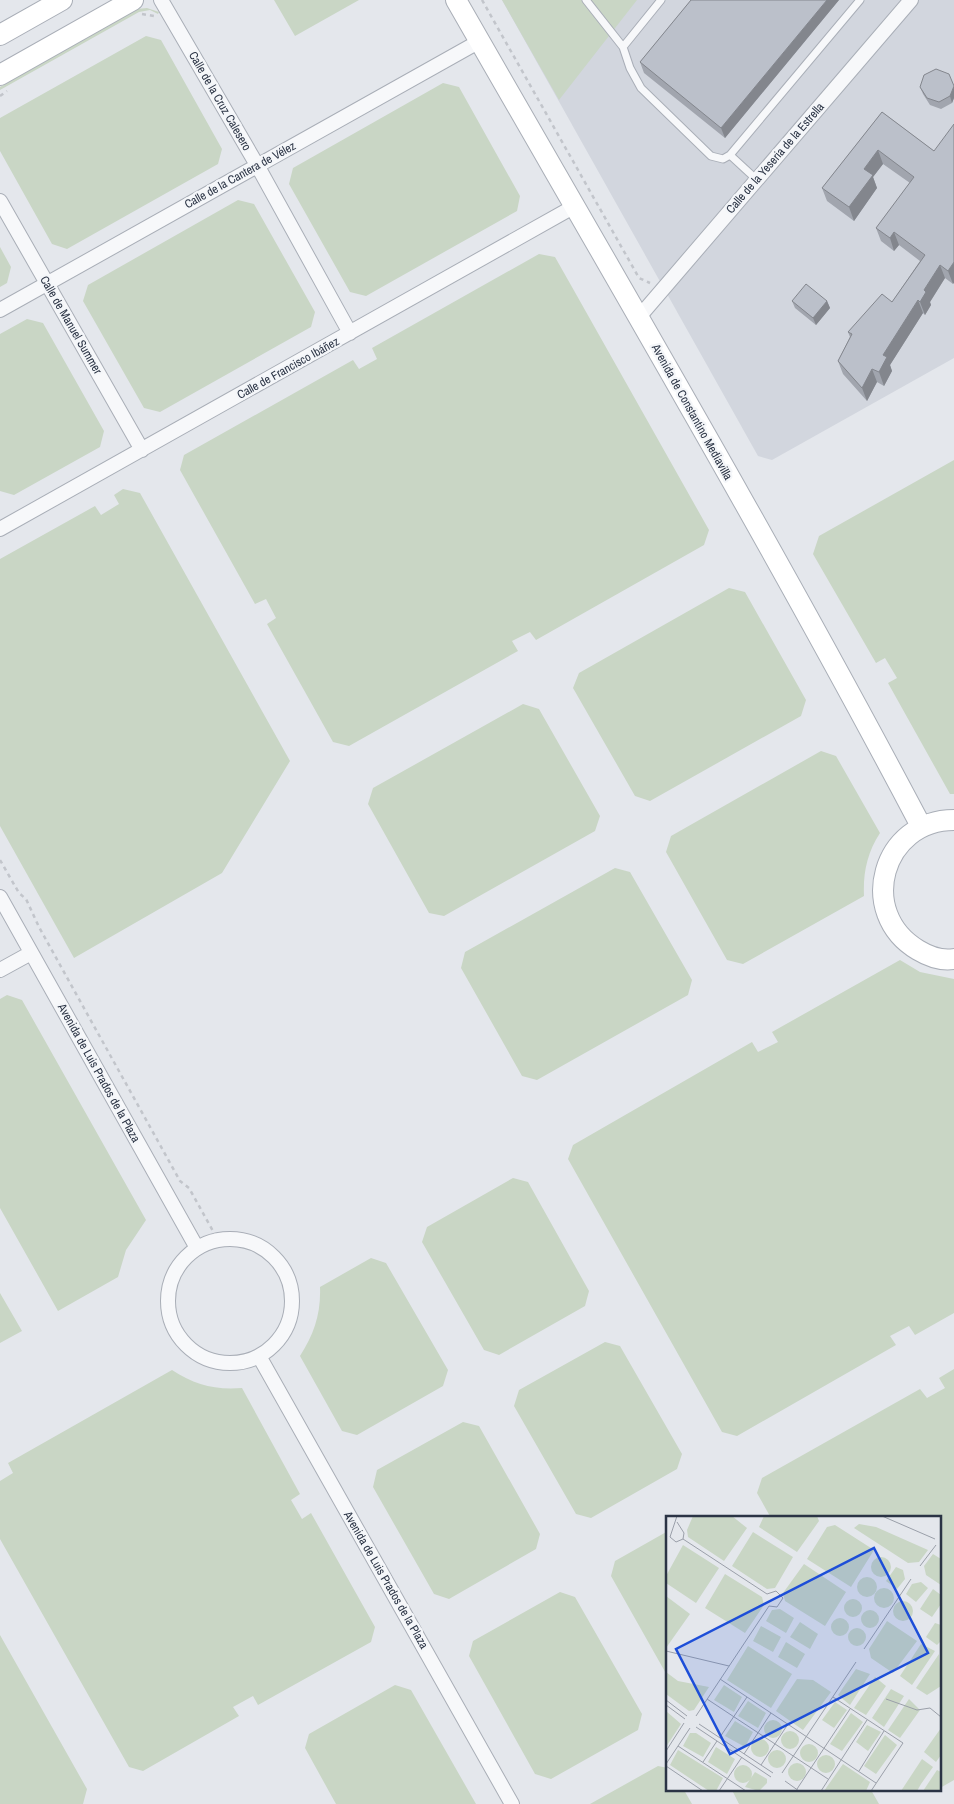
<svg xmlns="http://www.w3.org/2000/svg" width="954" height="1804" viewBox="0 0 954 1804" font-family="'Archivo Narrow',sans-serif">
  <style>
    .built { fill: #d2d6de }
    .green { fill: #c9d6c5 }
    .lines { fill: none; stroke-linecap: round; stroke-linejoin: round }
    .lane-casing { stroke: #a9aeb7; stroke-width: 9 }
    .street-casing { stroke: #a9aeb7; stroke-width: 16 }
    .secondary-casing { stroke: #a9aeb7; stroke-width: 22 }
    .path { stroke: #c2c5cb; stroke-width: 2.5; stroke-dasharray: 4 4; stroke-linecap: butt }
    .lane { stroke: #f7f8fa; stroke-width: 7 }
    .street { stroke: #f7f8fa; stroke-width: 14 }
    .secondary { stroke: #fff; stroke-width: 20 }
    .wall { fill: #a1a5ae }
    .shaded-wall { fill: #83868d }
    .building { fill: #bbc0ca; stroke: #83868d }
    .labels { text-anchor: middle; stroke-width: 4.5; stroke-linejoin: round; paint-order: stroke }
    .street-label { font-size: 12px; fill: #2b3445; stroke: #f4f6f9 }
    .inset-road { fill: none; stroke: #9a9fa9; stroke-width: 1 }
    .view { fill: #1d4ed8; fill-opacity: 0.15; stroke: #1d4ed8; stroke-width: 2.5 }
    .inset-edge { fill: none; stroke: #2b3445; stroke-width: 2.5 }
  </style>
  <rect width="100%" height="100%" fill="#e4e7ec"/>
  <path class="built" d="M502 0H954V358L772 460 758 456Z"/>
  <path class="green" d="M274 0H359L295 36Z
    M502 0H637L559 100Z
    M147 8 159 12 158 14 150 10 139 12 0 90V87L137 9Z
    M146 36 161 40 222 149 218 164 67 249 52 244 0 151V118Z
    M443 83 459 87 520 196 517 211 366 296 350 292 289 184 293 168Z
    M238 200 254 204 315 312 311 327 160 412 144 408 83 301 88 285Z
    M0 247 11 267 7 283 0 287Z
    M539 254 555 257 572 287 709 530 704 545 536 640 530 632 512 641 518 651 349 746 333 742 267 624 276 618 266 599 255 604 180 470 184 455 353 360 359 369 377 359 372 348Z
    M27 319 43 323 104 431 100 447 14 495 0 491V334Z
    M954 460V794H950L888 683 897 678 885 658 876 663 813 554 819 536Z
    M123 489 140 493 290 761 222 873 74 958 0 826V559L95 506 101 515 119 504 114 495Z
    M729 588 745 592 806 700 801 716 650 801 635 796 573 688 579 673Z
    M523 704 539 709 600 816 595 831 444 916 429 913 368 804 373 788Z
    M821 751 836 756 880 833C867 853 863 873 864 896L743 964 727 960 666 852 671 836Z
    M615 868 630 872 692 980 688 995 537 1080 522 1076 461 968 465 952Z
    M900 960 920 972 954 979V1313L915 1335 909 1326 890 1336 896 1345 737 1436 722 1432 568 1159 573 1145 752 1042 758 1052 778 1042 772 1032Z
    M7 995 22 1000 146 1220 126 1250 118 1277 58 1311 0 1208V999Z
    M513 1178 528 1182 589 1291 585 1306 499 1355 484 1350 422 1242 427 1227Z
    M371 1258 386 1263 448 1370 443 1386 357 1435 342 1431 300 1356C314 1334 321 1314 320 1287Z
    M0 1293 22 1331 0 1343Z
    M605 1342 620 1346 682 1454 677 1469 591 1518 576 1514 514 1406 519 1390Z
    M954 1369V1780L940 1788V1518H771L757 1493 762 1478 920 1389 927 1398 945 1388 939 1378Z
    M172 1370C195 1385 214 1390 242 1388L300 1494 291 1500 302 1519 311 1513 375 1627 371 1642 258 1705 253 1696 233 1707 239 1716 143 1771 129 1767 0 1539V1481L13 1473 8 1463Z
    M463 1422 479 1426 540 1534 536 1549 449 1599 434 1594 373 1487 377 1470Z
    M668 1531V1677L611 1576 615 1561Z
    M560 1592 575 1597 642 1714 638 1730 551 1779 535 1774 469 1656 473 1641Z
    M0 1635 87 1789 83 1804H0Z
    M395 1685 411 1690 476 1804H336L305 1748 309 1734Z
    M658 1766 668 1768V1790H684L692 1804H590Z
    M732 1790H871L879 1804H739Z"/>
  <g class="lines">
    <defs>
      <path id="lane" d="M586 0 623 47 630 68 641 88 711 156 723 159 730 155 860 0
        M623 47 661 0
        M730 155 756 179"/>
      <path id="street" d="M161 0 257 165 350 333
        M0 201 142 450
        M0 310 480 41
        M639 317 911 0
        M0 529 575 206
        M0 897 197 1248
        M0 970 31 953
        M168 1301a62 62 0 1 1 124 0a62 62 0 1 1-124 0Z
        M259 1356 512 1804"/>
      <path id="secondary" d="M456 0C613 274 774 547 921 826
        M0 35 62 0
        M0 75 133 0
        M954 820C882 820 856 913 918 950 928 956 942 961 954 959"/>
    </defs>
    <use href="#lane" class="lane-casing"/>
    <use href="#street" class="street-casing"/>
    <use href="#secondary" class="secondary-casing"/>
    <path class="path" d="M482 0 639 278 650 283
      M142 14 154 16
      M0 96 7 91
      M0 860 19 893 26 899 39 927 180 1181 189 1188 218 1240"/>
    <use href="#lane" class="lane"/>
    <use href="#street" class="street"/>
    <use href="#secondary" class="secondary"/>
  </g>
  <path class="wall" d="M691 0H839L725 138 644 73 640 62Z
    M920 87H954V98L952 103 941 109 930 105 923 94Z
    M882 112 934 151 953 284 945 278 930 302 931 305 925 315 923 313 890 365 892 371 884 386 877 382 867 401 843 374 838 361 850 337 848 332 892 302 920 261 899 245 894 251 881 241 876 228 910 183 883 164 873 177 877 188 854 221 827 201 822 188Z
    M792 301H827L830 308 816 325 795 308Z"/>
  <path class="shaded-wall" d="M827 0H839L725 138 721 128Z
    M954 86V98L952 103 950 96Z
    M878 150 883 164 873 177 877 188 854 221 849 207 864 169Z
    M894 232 899 245 894 251 890 238Z
    M954 262V283L953 284 948 271Z
    M940 265 945 278 930 302 931 305 925 315 920 302 924 290Z
    M918 300 923 313 890 365 892 371 884 386 879 372 883 355Z
    M827 301 830 308 816 325 813 318Z
    M872 369 877 382 867 401 862 388Z"/>
  <path class="building" d="M691 0H827L721 128 640 62Z
    M936 69 949 74 954 86 950 96 939 102 927 98 920 87 924 75Z
    M882 112 934 151 954 124V262L948 271 940 265 924 290 926 292 920 302 918 300 883 355 887 357 879 372 872 369 862 388 838 361 852 334 848 332 882 294 892 302 925 255 894 232 890 238 876 228 914 177 878 150 864 169 873 175 849 207 822 188Z
    M806 284 827 301 813 318 792 301Z"/>
  <g class="labels">
    <g class="street-label">
      <text transform="translate(220 101) rotate(60)" y="4">Calle de la Cruz Calesero</text>
      <text transform="translate(775 158) rotate(-49)" y="4">Calle de la Yeseria de la Estrella</text>
      <text transform="translate(240 175) rotate(-29)" y="4">Calle de la Cantera de Vélez</text>
      <text transform="translate(71 325) rotate(60)" y="4">Calle de Manuel Summer</text>
      <text transform="translate(288 368) rotate(-29)" y="4">Calle de Francisco Ibáñez</text>
      <text transform="translate(692 412) rotate(61)" y="4">Avenida de Constantino Mediavilla</text>
      <text transform="translate(99 1073) rotate(61)" y="4">Avenida de Luis Prados de la Plaza</text>
      <text transform="translate(386 1580) rotate(60)" y="4">Avenida de Luis Prados de la Plaza</text>
    </g>
  </g>
  <g transform="translate(666 1516)">
    <rect width="275" height="275" fill="#e4e7ec"/>
    <path d="M27 0H66L81 12 58 45 22 21 21 14ZM98 0H151L153 5 131 36 93 11ZM193 8 210 11 262 34 253 46 242 47 188 12ZM169 9 208 34 185 71 141 43 161 11ZM87 16 127 41 109 72 101 73 66 50ZM17 29 53 52 30 87 0 67V60ZM267 38 275 43V69L260 59 258 50ZM205 51a10 10 0 1 1 20 0a10 10 0 1 1-20 0ZM138 48 180 76 159 110 119 85 117 77ZM230 51 237 54 239 63 231 73 220 65ZM59 58 96 81 98 89 79 117 39 92ZM191 71a10 10 0 1 1 20 0a10 10 0 1 1-20 0ZM255 66 262 72 250 86 240 78 246 68ZM208 82a10 10 0 1 1 20 0a10 10 0 1 1-20 0ZM267 73 275 79V88L266 101 254 93ZM0 80 24 98 0 132ZM178 92a9 9 0 1 1 18 0a9 9 0 1 1-18 0ZM227 95a10 10 0 1 1 20 0a10 10 0 1 1-20 0ZM114 93 128 102 120 117 100 105 106 94ZM195 103a9 9 0 1 1 18 0a9 9 0 1 1-18 0ZM165 111a9 9 0 1 1 18 0a9 9 0 1 1-18 0ZM221 105 251 125 227 157 205 142 203 133ZM134 106 152 118 144 133 124 121ZM269 107 275 109V125L271 129 260 121ZM95 110 115 121 107 136 87 125ZM182 121a9 9 0 1 1 18 0a9 9 0 1 1-18 0ZM120 126 139 138 131 152 112 141ZM255 128 269 135 246 169 234 160ZM82 130 126 158 105 192 61 164ZM273 138 275 170 261 179 250 172ZM190 153 204 158 184 189 172 179ZM0 156 12 165 43 171 28 194 23 195 0 178ZM209 161 220 170 200 199 188 192ZM131 163 147 164 165 176 137 214 110 195ZM58 169 76 181 68 196 48 184ZM225 173 238 180 218 211 206 202ZM243 183 254 194 234 222 222 214ZM82 185 100 197 92 212 72 200ZM169 186 181 194 168 212 156 204ZM0 195 15 208 0 231ZM185 197 197 206 176 235 164 228ZM98 213a9 9 0 1 1 18 0a9 9 0 1 1-18 0ZM69 205 87 216 79 231 59 220ZM201 209 215 216 202 235 190 226ZM275 212V239L270 246 258 236ZM115 224a9 9 0 1 1 18 0a9 9 0 1 1-18 0ZM30 217 45 227 37 241 17 230 24 217ZM219 219 231 229 210 258 198 250ZM85 232a9 9 0 1 1 18 0a9 9 0 1 1-18 0ZM134 237a9 9 0 1 1 18 0a9 9 0 1 1-18 0ZM50 231 69 243 61 258 42 246ZM102 243a9 9 0 1 1 18 0a9 9 0 1 1-18 0ZM12 234 57 262 50 275H43L4 249ZM151 248a9 9 0 1 1 18 0a9 9 0 1 1-18 0ZM256 243 267 251 255 268 251 275H235ZM122 256a9 9 0 1 1 18 0a9 9 0 1 1-18 0ZM177 248 204 266 200 275H158ZM68 258a9 9 0 1 1 18 0a9 9 0 1 1-18 0ZM271 254 275 256V275H257ZM89 256 101 263V267L93 275 79 271Z" fill="#c9d6c5"/>
    <path class="inset-road" d="M11 0 4 21 10 26 17 23M216 0 269 23M11 6 18 17 17 23M17 23 101 78M254 50 270 29M101 78 110 75 117 82 111 91 103 90M198 133 245 63M0 135 63 150M54 163 210 267M167 181 237 227 205 275M41 183 162 263M220 183 251 194 264 192 275 201M0 184 21 200M0 189 19 203M30 200 103 90M33 208 107 257M30 211 105 261M54 221 81 181M12 230 80 275M0 235 18 207M78 238 105 197M37 246 51 225M0 248 24 212M95 249 122 208M0 250 37 275M193 255 218 215M116 257 190 146M119 265 133 275M131 273 184 193M53 275 76 241M155 275 201 204"/>
    <path class="view" d="M208 32 262 137 64 238 10 133Z"/>
    <rect width="275" height="275" class="inset-edge"/>
  </g>
</svg>
